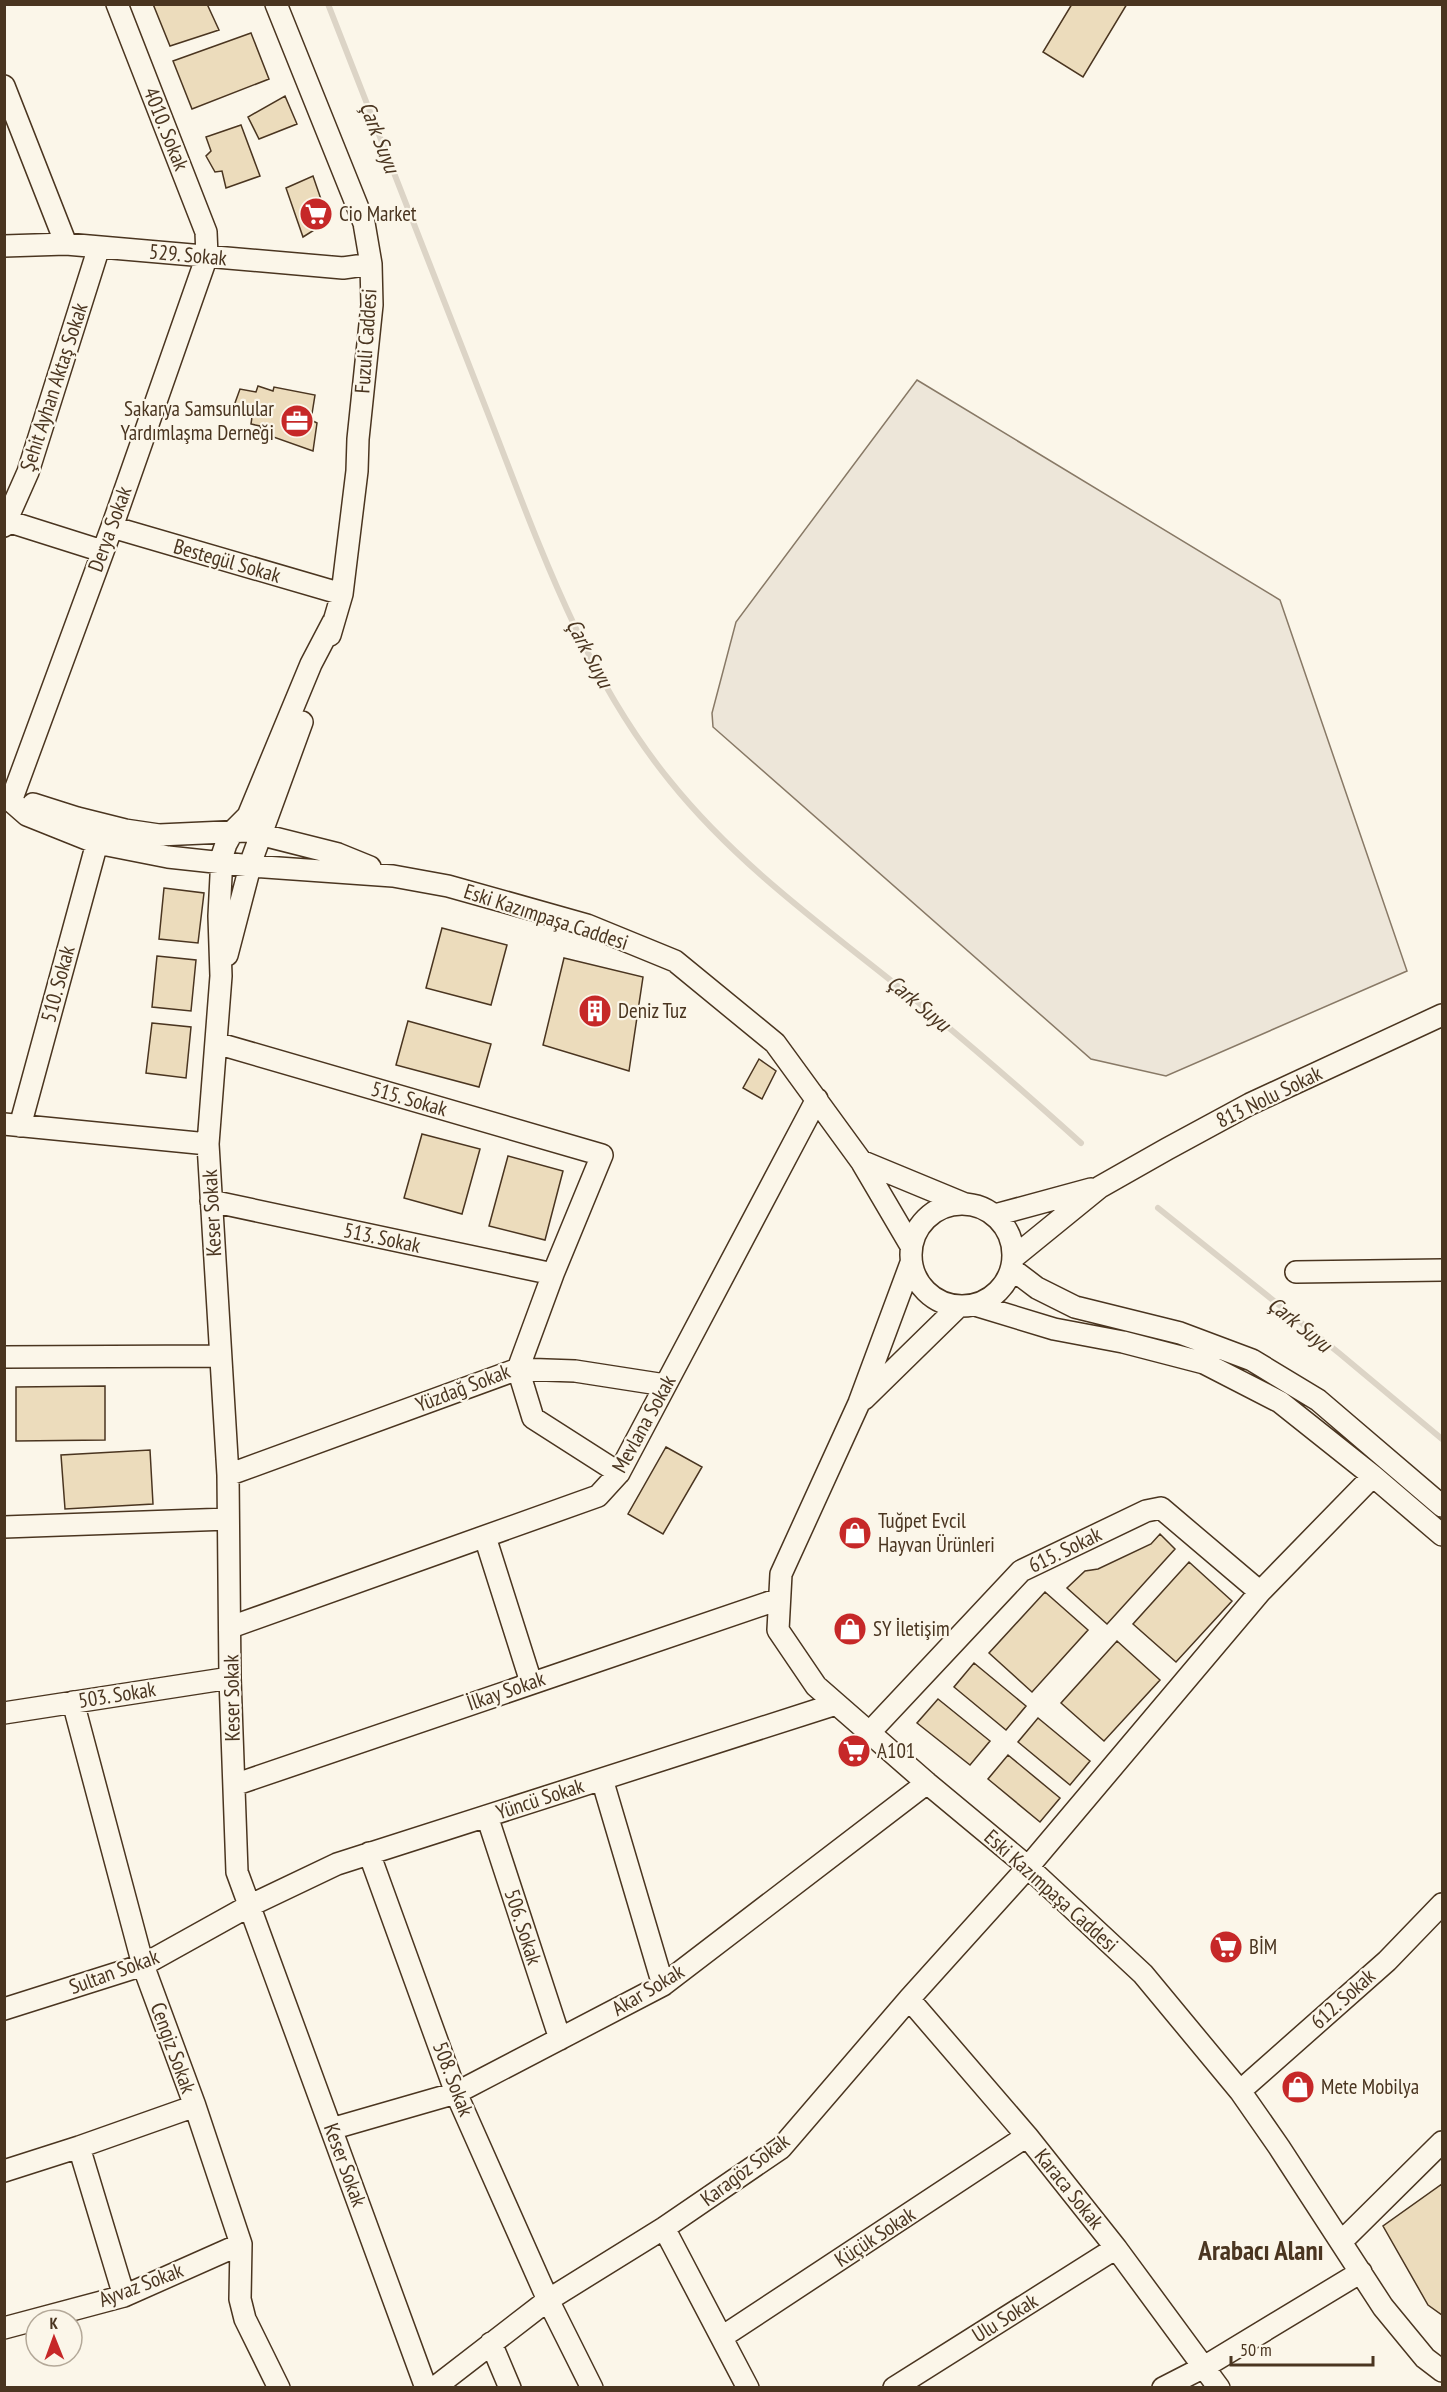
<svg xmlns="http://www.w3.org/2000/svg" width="1447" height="2392" viewBox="0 0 1447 2392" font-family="'PT Sans Narrow',sans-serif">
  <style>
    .green { fill: #ede6d9; stroke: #887966; stroke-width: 1.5 }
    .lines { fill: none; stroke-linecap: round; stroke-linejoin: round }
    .stream { stroke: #dcd4c6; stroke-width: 6 }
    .building { fill: #ecdcbc; stroke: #4a3520; stroke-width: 1.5 }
    .minor-casing { stroke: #4a3520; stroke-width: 24 }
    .minor { stroke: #fbf6e9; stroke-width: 21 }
    .labels { text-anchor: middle; stroke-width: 4.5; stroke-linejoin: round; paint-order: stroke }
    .street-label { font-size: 21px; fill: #4a3520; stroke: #fbf6e9 }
    .poi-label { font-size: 21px; fill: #4a3520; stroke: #fbf6e9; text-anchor: start }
    .water-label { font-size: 22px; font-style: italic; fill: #4a3520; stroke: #fbf6e9 }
    .district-label { font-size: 27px; font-weight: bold; fill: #4a3520; stroke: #fbf6e9 }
  </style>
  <rect width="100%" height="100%" fill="#fbf6e9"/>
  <path class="green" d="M917 380 1280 600 1407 971 1166 1076 1091 1059 713 727 712 713 736 622Z"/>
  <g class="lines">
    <path class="stream" d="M328 4C381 140 434 275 487 411 537 539 582 673 670 781 735 862 819 923 899 987 962 1037 1022 1090 1081 1143
      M1158 1208 1339 1353 1442 1439"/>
  </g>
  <path class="building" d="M153 4H207L219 30 170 46Z
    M1072 4H1127L1083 77 1043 52Z
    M251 33 269 79 192 109 173 61Z
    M285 96 297 124 259 139 248 117Z
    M241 125 260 176 226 188 222 171 215 172 206 156 211 151 206 137Z
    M313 176 325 211 319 227 303 237 286 188Z
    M258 386 273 391 274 387 315 395 311 420 317 423 313 451 262 433 260 426 251 424 252 417 231 414 240 389 256 392Z
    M164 888 204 893 198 943 159 939Z
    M442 928 507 945 491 1005 426 988Z
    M157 956 196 960 191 1011 152 1007Z
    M564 958 643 977 629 1071 543 1045Z
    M408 1021 491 1044 479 1087 396 1065Z
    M152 1023 191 1027 186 1078 146 1073Z
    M759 1059 776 1071 762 1099 743 1088Z
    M422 1134 480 1149 462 1214 404 1198Z
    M508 1156 563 1171 545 1240 489 1226Z
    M105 1386V1440L16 1441V1387Z
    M666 1447 702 1467 663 1534 628 1514Z
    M150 1450 153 1504 65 1509 61 1455Z
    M1160 1534 1175 1549 1107 1624 1067 1588 1085 1571 1098 1569 1151 1544Z
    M1189 1562 1232 1601 1176 1662 1133 1624Z
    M1045 1592 1088 1630 1032 1692 989 1653Z
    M1117 1641 1160 1680 1104 1741 1061 1703Z
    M974 1663 1026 1706 1006 1730 954 1687Z
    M938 1699 990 1741 970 1765 917 1723Z
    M1038 1718 1090 1761 1070 1785 1018 1742Z
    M1008 1755 1060 1798 1040 1822 988 1779Z
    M1442 2184V2315L1428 2305 1383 2226Z"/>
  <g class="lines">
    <defs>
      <path id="minor" d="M276 4 364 223 371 264 372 305 358 439 357 471 342 594 330 635
        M4 86 66 244
        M4 246 66 244 343 268 371 264
        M4 520 102 551
        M4 526 28 472 99 247
        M112 527 342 594
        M333 622 311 664 248 816 233 831 226 844 222 856 219 916 221 976 208 1144 228 1475 230 1678 237 1872 426 2388
        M11 801 27 815 97 843 168 857 251 866 393 876 448 886 587 925 675 961 775 1043 861 1161 911 1246
        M11 801 112 527 207 256 206 232 117 4
        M33 804 77 818 125 830 159 835 247 831 338 854 370 867
        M227 955 252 859 302 722
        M216 1043 602 1155 553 1274 518 1369 228 1475
        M4 1124 208 1144
        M20 1126 97 843
        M861 1161 965 1204
        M211 1201 553 1274
        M911 1255a51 51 0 1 1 102 0a51 51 0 1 1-102 0Z
        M995 1215 1091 1189
        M1014 1257 1100 1187 1167 1149 1250 1104 1442 1015
        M911 1263 859 1403 781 1574 778 1630 816 1686 927 1783 1028 1867 1143 1974 1240 2091 1279 2147 1383 2307 1425 2358 1442 2371
        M1012 1269 1037 1288 1075 1307 1180 1333 1252 1360 1318 1400 1442 1506
        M1296 1272 1442 1270
        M975 1305 1054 1329 1123 1342 1204 1363 1280 1402 1373 1476 1442 1535
        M4 1357 220 1356
        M864 1399 958 1307
        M619 1473 533 1418 518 1369 575 1371 665 1385
        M4 1527 228 1519
        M485 1537 531 1682
        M231 1627 598 1496 619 1473 817 1099
        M73 1702 143 1965 195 2106 241 2244 240 2299 245 2319 279 2388
        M4 1713 230 1678
        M869 1733 1021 1571 1146 1511 1161 1508 1260 1592
        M602 1779 663 1985
        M234 1785 779 1599
        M487 1816 560 2039
        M369 1853 456 2093 548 2300 592 2388
        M909 1999 1027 2136 1116 2248 1219 2388
        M4 2009 143 1965 249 1906 337 1864 836 1704
        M1240 2091 1387 1961 1442 1904
        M331 2129 456 2093 663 1985 927 1783
        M79 2147 124 2296
        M4 2171 79 2147 195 2106
        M664 2228 748 2388
        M1341 2242 1442 2142
        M4 2328 124 2296 241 2244
        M722 2337 1027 2136
        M491 2343 510 2388
        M434 2388 548 2300 664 2228 781 2148 909 1999 1028 1867 1260 1592 1373 1476
        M894 2388 1116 2248
        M1163 2388 1204 2367 1361 2272"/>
    </defs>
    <use href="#minor" class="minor-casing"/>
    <use href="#minor" class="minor"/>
  </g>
  <defs>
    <symbol id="supermarket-disc" viewBox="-11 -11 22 22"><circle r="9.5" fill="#c62828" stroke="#fbf6e9"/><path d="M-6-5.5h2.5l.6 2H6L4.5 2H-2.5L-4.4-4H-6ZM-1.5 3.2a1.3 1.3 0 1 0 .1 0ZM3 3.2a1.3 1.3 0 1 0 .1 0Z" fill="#fff"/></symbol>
    <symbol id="office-disc" viewBox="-11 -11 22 22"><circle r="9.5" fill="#c62828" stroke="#fbf6e9"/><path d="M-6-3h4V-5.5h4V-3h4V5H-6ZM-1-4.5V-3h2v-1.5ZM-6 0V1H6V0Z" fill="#fff"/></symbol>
    <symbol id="building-disc" viewBox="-11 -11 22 22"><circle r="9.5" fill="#c62828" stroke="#fbf6e9"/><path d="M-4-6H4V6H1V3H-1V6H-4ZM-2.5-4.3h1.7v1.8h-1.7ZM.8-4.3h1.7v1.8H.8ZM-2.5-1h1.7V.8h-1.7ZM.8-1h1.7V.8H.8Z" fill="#fff"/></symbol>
    <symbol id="shop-disc" viewBox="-11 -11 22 22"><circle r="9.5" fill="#c62828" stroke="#fbf6e9"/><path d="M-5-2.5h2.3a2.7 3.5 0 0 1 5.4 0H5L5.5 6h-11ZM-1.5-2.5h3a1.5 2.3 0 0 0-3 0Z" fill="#fff"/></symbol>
  </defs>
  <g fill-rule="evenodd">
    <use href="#supermarket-disc" x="297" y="195" width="38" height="38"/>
    <use href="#office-disc" x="278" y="402" width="38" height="38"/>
    <use href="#building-disc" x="576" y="992" width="38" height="38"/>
    <use href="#shop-disc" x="836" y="1514" width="38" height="38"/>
    <use href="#shop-disc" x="831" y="1610" width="38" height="38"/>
    <use href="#supermarket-disc" x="835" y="1732" width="38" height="38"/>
    <use href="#supermarket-disc" x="1207" y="1928" width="38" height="38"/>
    <use href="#shop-disc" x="1279" y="2068" width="38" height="38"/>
  </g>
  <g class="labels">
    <g class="street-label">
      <text transform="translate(166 129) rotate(68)" y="7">4010. Sokak</text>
      <text transform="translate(188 255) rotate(5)" y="7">529. Sokak</text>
      <text transform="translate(366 341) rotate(-86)" y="7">Fuzuli Caddesi</text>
      <text transform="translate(54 387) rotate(-72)" y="7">Şehit Ayhan Aktaş Sokak</text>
      <text transform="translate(110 529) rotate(-70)" y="7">Derya Sokak</text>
      <text transform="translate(227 561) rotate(16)" y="7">Bestegül Sokak</text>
      <text transform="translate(546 917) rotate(18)" y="7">Eski Kazımpaşa Caddesi</text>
      <text transform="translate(58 984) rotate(-75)" y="7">510. Sokak</text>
      <text transform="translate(1269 1097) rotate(-26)" y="7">813 Nolu Sokak</text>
      <text transform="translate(409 1099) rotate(16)" y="7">515. Sokak</text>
      <text transform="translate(212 1213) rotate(-93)" y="7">Keser Sokak</text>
      <text transform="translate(382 1238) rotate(12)" y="7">513. Sokak</text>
      <text transform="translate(463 1388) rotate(-21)" y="7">Yüzdağ Sokak</text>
      <text transform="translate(644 1424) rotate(-61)" y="7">Mevlana Sokak</text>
      <text transform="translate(1065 1550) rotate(-26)" y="7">615. Sokak</text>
      <text transform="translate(506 1691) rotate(-19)" y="7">İlkay Sokak</text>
      <text transform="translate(117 1695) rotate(-9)" y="7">503. Sokak</text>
      <text transform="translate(232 1698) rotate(-91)" y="7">Keser Sokak</text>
      <text transform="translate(540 1799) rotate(-18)" y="7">Yüncü Sokak</text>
      <text transform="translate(1051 1891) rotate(42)" y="7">Eski Kazımpaşa Caddesi</text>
      <text transform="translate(523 1927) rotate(72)" y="7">506. Sokak</text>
      <text transform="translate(114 1972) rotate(-20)" y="7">Sultan Sokak</text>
      <text transform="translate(648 1990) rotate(-31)" y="7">Akar Sokak</text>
      <text transform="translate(1343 1999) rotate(-42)" y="7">612. Sokak</text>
      <text transform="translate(173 2048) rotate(70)" y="7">Cengiz Sokak</text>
      <text transform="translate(453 2079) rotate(69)" y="7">508. Sokak</text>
      <text transform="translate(345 2165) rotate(70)" y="7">Keser Sokak</text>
      <text transform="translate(745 2170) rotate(-37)" y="7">Karagöz Sokak</text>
      <text transform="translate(1069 2189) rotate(51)" y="7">Karaca Sokak</text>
      <text transform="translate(875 2237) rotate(-33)" y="7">Küçük Sokak</text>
      <text transform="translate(141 2285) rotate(-21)" y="7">Ayvaz Sokak</text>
      <text transform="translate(1005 2318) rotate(-32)" y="7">Ulu Sokak</text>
    </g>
    <g class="poi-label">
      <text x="339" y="221">Cio Market</text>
      <text x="274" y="416" text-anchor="end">Sakarya Samsunlular<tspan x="274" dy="24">Yardımlaşma Derneği</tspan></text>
      <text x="618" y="1018">Deniz Tuz</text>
      <text x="878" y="1528">Tuğpet Evcil<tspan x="878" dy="24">Hayvan Ürünleri</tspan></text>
      <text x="873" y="1636">SY İletişim</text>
      <text x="877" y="1758">A101</text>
      <text x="1249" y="1954">BİM</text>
      <text x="1321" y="2094">Mete Mobilya</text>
    </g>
    <g class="water-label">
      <text transform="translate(380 137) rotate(69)" y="8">Çark Suyu</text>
      <text transform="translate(590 653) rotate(62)" y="8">Çark Suyu</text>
      <text transform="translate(919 1003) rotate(40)" y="8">Çark Suyu</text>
      <text transform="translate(1300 1324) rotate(39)" y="8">Çark Suyu</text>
    </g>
    <g class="district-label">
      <text x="1261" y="2260">Arabacı Alanı</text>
    </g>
  </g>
  <rect width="1447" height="2392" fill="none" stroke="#4a3520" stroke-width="12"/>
  <g transform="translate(54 2338) rotate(359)"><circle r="28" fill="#fbf6e9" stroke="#b4a999" stroke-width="1.5"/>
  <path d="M0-4.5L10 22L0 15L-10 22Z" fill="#c62828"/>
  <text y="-9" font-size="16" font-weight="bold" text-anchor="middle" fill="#4a3520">K</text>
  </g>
  <path d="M1231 2356v9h142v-9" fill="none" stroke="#4a3520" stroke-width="3"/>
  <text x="1240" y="2356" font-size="18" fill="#4a3520" stroke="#fbf6e9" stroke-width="4.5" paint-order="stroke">50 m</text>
</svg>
